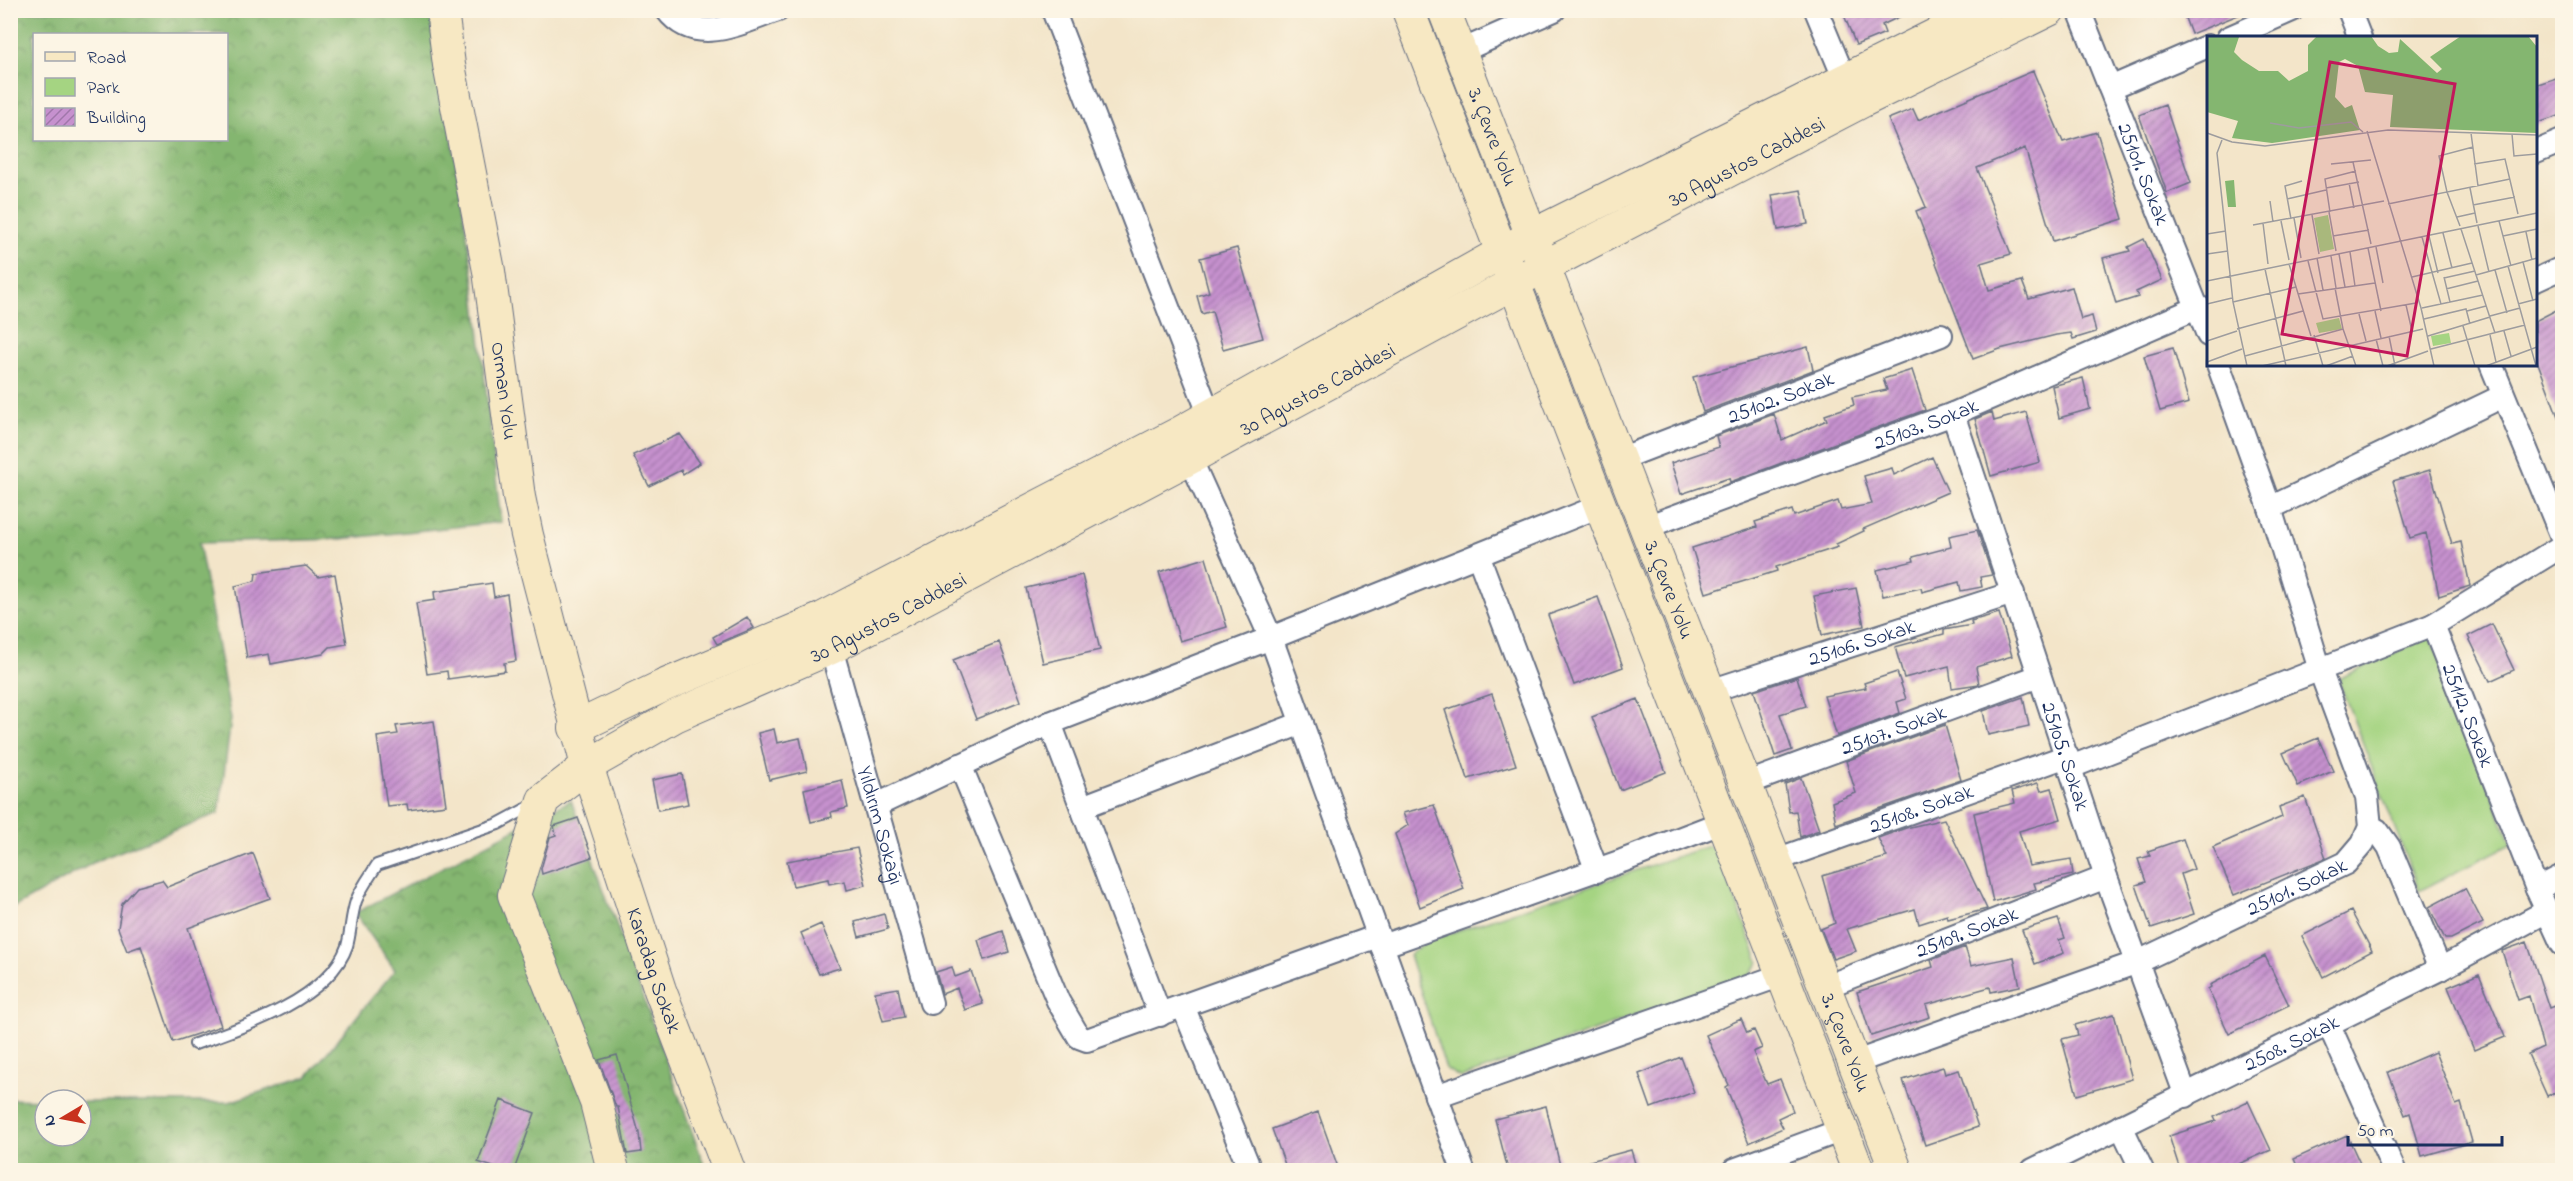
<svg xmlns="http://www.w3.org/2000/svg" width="2573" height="1181" viewBox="0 0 2573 1181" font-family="'Indie Flower',sans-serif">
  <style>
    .forest { fill: url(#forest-crowns); stroke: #507267; stroke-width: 1.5; fill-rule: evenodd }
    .green { fill: #a5d482; stroke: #608270; stroke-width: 1.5 }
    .building { fill: url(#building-hatch) }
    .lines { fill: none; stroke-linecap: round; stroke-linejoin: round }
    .lane-casing { stroke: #676f83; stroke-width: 14 }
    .street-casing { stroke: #676f83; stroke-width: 26 }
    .secondary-casing { stroke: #676f83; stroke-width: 34 }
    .lane { stroke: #fff; stroke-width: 10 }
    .street { stroke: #fff; stroke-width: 22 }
    .secondary { stroke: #f7e8c3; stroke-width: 32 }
    .labels { text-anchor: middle; stroke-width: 5; stroke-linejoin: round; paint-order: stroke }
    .street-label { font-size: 21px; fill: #1b2f5e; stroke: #fcf5e5 }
    .inset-road { fill: none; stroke: #9d9c9e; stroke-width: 1.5 }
    .view { fill: #c2185b; fill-opacity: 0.15; stroke: #c2185b; stroke-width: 3 }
    .inset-edge { fill: none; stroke: #1b2f5e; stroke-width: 3 }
  </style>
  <defs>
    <pattern id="forest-crowns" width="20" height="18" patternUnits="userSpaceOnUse" patternTransform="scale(1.5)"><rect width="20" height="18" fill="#84b670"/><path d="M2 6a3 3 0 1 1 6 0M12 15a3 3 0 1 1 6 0" fill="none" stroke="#6b945f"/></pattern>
    <pattern id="building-hatch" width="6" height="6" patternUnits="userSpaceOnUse" patternTransform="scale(1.5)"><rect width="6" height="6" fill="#c691ce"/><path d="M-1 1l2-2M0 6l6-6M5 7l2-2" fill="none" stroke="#a077aa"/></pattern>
  </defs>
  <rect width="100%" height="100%" fill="#fcf5e5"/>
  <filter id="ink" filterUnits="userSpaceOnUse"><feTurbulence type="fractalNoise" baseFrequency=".0167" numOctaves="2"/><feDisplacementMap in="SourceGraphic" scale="12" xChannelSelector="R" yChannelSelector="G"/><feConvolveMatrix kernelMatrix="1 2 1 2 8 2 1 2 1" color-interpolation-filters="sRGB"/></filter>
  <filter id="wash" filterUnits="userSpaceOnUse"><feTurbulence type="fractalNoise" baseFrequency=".008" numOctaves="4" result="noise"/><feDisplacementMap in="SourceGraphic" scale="24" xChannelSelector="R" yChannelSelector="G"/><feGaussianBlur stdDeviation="1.35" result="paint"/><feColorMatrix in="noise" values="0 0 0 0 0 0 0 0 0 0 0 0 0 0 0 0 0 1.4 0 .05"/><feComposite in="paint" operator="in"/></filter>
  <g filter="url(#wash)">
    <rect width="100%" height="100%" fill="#f3e5c9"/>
    <path class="forest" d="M11 11H433L473 275 501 522 340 539 199 543 231 719 219 813 98 860 11 909ZM34 34H226V140H34Z
      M571 800 706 1170H11L10 1099 45 1100V1136H81V1102H229L307 1077 395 970 355 913Z"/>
    <path class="green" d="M2431 636 2511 844 2419 891 2338 679Z
      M1708 846 1718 854 1759 962 1750 975 1461 1078 1446 1069 1409 955 1427 941Z"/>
    <g id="blocks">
      <path class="building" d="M1842 10H1914L1882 25 1885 33 1856 45Z
        M2182 10H2248V11L2191 34Z
        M2033 71 2063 142 2097 132 2123 219 2053 241 2025 148 1977 168 2011 254 1981 263 1989 290 2022 281 2029 299 2072 287 2081 319 2092 316 2096 332 2073 339 2071 333 2056 335 2000 349 1973 359 1916 211 1926 207 1888 119 1913 109 1918 120Z
        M2562 76V115L2535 124V85Z
        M2165 105 2191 183 2167 193 2139 115Z
        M1801 190 1808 224 1778 230 1772 195Z
        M2144 239 2162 280 2136 292 2138 297 2116 304 2103 258 2130 251 2128 247Z
        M1237 248 1263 338 1223 349 1212 311 1202 314 1197 296 1209 292 1200 258Z
        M2562 307V421L2560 422 2535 355V321Z
        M1808 347 1813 370 1703 412 1693 377Z
        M2173 348 2189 403 2160 411 2144 356Z
        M1912 370 1925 410 1730 482 1729 478 1681 494 1671 463 1719 447 1716 436 1774 414 1782 440 1827 420 1825 415 1854 405 1852 397 1887 390 1883 379Z
        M2083 378 2090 409 2059 418 2052 386Z
        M1992 412 1994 421 2026 412 2040 462 1991 476 1975 419Z
        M680 434 700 463 683 474 681 470 649 486 633 455Z
        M1932 457 1948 492 1863 529 1864 531 1836 544 1838 547 1776 567 1777 571 1706 593 1692 548 1757 527 1755 522 1792 510 1794 516 1838 501 1841 510 1872 504 1864 476 1892 468 1894 475Z
        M2430 470 2452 544 2461 542 2470 586 2439 596 2426 533 2410 538 2393 481Z
        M1977 530 1992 575 1980 577 1982 587 1961 591 1959 582 1922 592 1921 588 1883 596 1877 570 1914 561 1913 557 1951 547 1949 536Z
        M1206 558 1227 627 1180 641 1159 572Z
        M306 566 318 577 335 574 347 644 330 647 323 654 271 664 269 654 247 658 235 586 255 581 256 573Z
        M1082 575 1100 650 1043 663 1026 588Z
        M492 583 494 597 507 594 516 661 504 663 505 671 448 679 447 671 427 674 416 603 435 600 434 592Z
        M1856 588 1864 626 1822 635 1814 596Z
        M1598 597 1623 667 1574 685 1548 615Z
        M1999 613 2012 656 1976 667 1979 684 1952 688 1949 666 1904 678 1895 647 1944 634V630L1972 625 1971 621Z
        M747 617 754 628 717 644 713 637Z
        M2492 624 2514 670 2490 681 2468 636Z
        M999 642 1021 701 976 719 953 660Z
        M1897 672 1906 699 1897 702 1900 713 1837 736 1824 696 1866 688 1864 683Z
        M1797 677 1806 706 1780 714 1792 750 1775 756 1754 691Z
        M1492 694 1516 765 1468 779 1445 710Z
        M2023 697 2029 726 1988 735 1983 711Z
        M1638 699 1666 772 1620 790 1592 717Z
        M434 721 446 805 408 810 407 804 387 806 377 737 398 734 396 726Z
        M1945 725 1961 780 1836 824 1832 802 1856 793 1846 761Z
        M774 729 777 743 800 738 807 771 769 780 758 733Z
        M2318 738 2333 771 2298 786 2283 753Z
        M682 774 688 804 658 810 652 780Z
        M1801 778 1819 830 1800 837 1796 811 1789 812 1785 784Z
        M842 780 848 808 831 812 832 817 811 822 804 789Z
        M2038 783 2041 791 2052 788 2061 819 2019 831 2029 866 2071 859 2073 875 2034 883 2036 889 1993 902 1974 813 2015 803 2012 791Z
        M2305 797 2326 858 2234 895 2213 847 2282 817 2279 807Z
        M1434 805 1464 889 1420 907 1395 834 1408 825 1403 813Z
        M578 818 592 857 542 874 541 869 550 837 556 835 554 826Z
        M1944 819 1987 909 1948 919 1947 915 1919 924 1915 909 1847 929 1856 951 1833 959 1821 929 1835 923 1822 876 1887 857 1878 838 1906 828Z
        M2183 839 2194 869 2181 874 2194 914 2151 928 2136 885 2146 882 2138 859 2150 856 2148 851Z
        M857 848 866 885 847 890 845 881 829 884 828 879 793 886 787 861Z
        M253 853 270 898 188 928 221 1026 173 1042 141 946 127 951 118 928 122 904 137 887 162 880 167 887Z
        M2465 888 2483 923 2451 939H2445L2429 907Z
        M2351 911 2372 951 2323 977 2302 936Z
        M884 914 888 929 859 937 855 922Z
        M2058 919 2065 938 2059 940 2064 953 2035 964 2022 930Z
        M821 924 840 968 819 974 801 933Z
        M1003 931 1009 952 984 960 978 940Z
        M2527 942 2549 1008 2554 1006 2562 1035V1089L2547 1096 2528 1054 2543 1047 2529 996 2518 1000 2502 951Z
        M1965 947 1971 966 2014 957 2020 986 1991 992 1990 987 1926 1005 1930 1017 1871 1036 1857 992 1933 967 1931 960Z
        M2265 956 2289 1005 2229 1034 2208 989 2211 987 2210 985Z
        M952 967 955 977 971 971 983 1004 965 1010 957 988 942 994 936 972Z
        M2479 974 2505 1037 2474 1050 2448 987Z
        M898 988 904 1017 883 1021 875 992Z
        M2114 1014 2132 1079 2077 1095 2062 1039 2078 1035 2075 1025Z
        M1741 1019 1747 1033 1754 1030 1762 1048 1753 1052 1767 1084 1780 1079 1793 1111 1778 1118 1783 1128 1749 1143 1726 1087 1729 1085 1706 1035Z
        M2435 1052 2456 1105 2461 1103 2472 1142 2422 1156 2410 1113 2405 1115 2388 1072Z
        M617 1055 639 1133 641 1152 627 1154 618 1107H616L599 1060Z
        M1681 1057 1694 1092 1651 1108 1639 1074Z
        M1943 1067 1945 1074 1959 1070 1978 1127 1925 1145 1903 1080Z
        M501 1100 535 1113 514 1170H502L478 1162Z
        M2248 1101 2271 1150 2225 1170H2180L2169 1136 2216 1121 2214 1117Z
        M1546 1106 1561 1170H1508L1495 1119Z
        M1318 1112 1339 1170H1287L1272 1129Z
        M2347 1135 2363 1170H2299L2294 1159Z
        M1631 1150 1637 1170H1575V1165Z"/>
    </g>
  </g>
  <g filter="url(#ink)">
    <use href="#blocks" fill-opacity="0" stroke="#676f83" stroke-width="1.5"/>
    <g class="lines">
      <defs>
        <path id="lane" d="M195 1044C242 1028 329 999 347 946 351 932 351 916 356 901 361 888 370 876 377 865L498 824 535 804"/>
        <g id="street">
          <path d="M667 10C696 48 742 22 778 10"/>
          <path d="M1053 10 1210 416"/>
          <path d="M1816 10 1845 80"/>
          <path id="s1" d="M2079 10 2208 335"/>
          <path d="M2349 10 2360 38"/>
          <path d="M2228 38 2292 10"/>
          <path d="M1459 52 1554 10"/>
          <path d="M2110 88 2208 46"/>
          <path d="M2536 152 2562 141"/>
          <path d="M2536 280 2562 268"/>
          <path d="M2491 364 2562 537"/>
          <path id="s2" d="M1953 414 2106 877 2186 1096"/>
          <path d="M1190 458 1271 638 1463 1170"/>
          <path id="s3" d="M1620 459 1941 335"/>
          <path d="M2270 508 2503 396"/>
          <path id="s4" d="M1646 527 1953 414 2199 307"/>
          <path id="s5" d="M2562 546 2433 625 2537 889 2562 944"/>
          <path d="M1478 555 1597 871"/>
          <path id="s6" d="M831 648 931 1003"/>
          <path id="s7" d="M1710 691 2013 593"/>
          <path d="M1050 723 1160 1015"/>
          <path d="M960 765 1058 1001 1079 1037 1087 1040 1378 936"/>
          <path d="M2071 767 2433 625"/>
          <path id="s8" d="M1745 784 2039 676"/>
          <path d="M877 805 1050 723 1271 638 1600 506"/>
          <path d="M1082 807 1302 723"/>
          <path d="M2370 827 2377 830 2389 847 2440 969"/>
          <path id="s9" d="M1776 860 2067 756"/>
          <path d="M2537 889 2562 876"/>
          <path d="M1382 946 1622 861 1723 822"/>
          <path id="s10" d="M1825 987 2106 877"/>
          <path d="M1183 1006 1250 1170"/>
          <path d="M2329 1025 2394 1170"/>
          <path id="s11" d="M1853 1063 2138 962 2346 863 2363 843 2370 827 2367 797 2320 670 2270 508 2218 364"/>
          <path d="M1436 1096 1782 975"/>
          <path d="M2121 1126 2142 1170"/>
          <path d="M1734 1170 1842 1130"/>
          <path id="s12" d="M2033 1170 2440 969 2547 911"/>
        </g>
        <g id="secondary">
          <path id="s13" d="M442 10 449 65 489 271 519 497 527 535 587 766 660 990 729 1170"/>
          <path d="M1408 10 1858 1170"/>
          <path id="s14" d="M1444 10 1896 1170"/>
          <path d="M575 728 663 686 821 619 1181 432 1533 235 1985 10"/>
          <path id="s15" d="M613 1170 596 1102 514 895 543 800 587 766 675 716 831 648 1190 458 1545 266 1863 101 2049 10"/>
        </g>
      </defs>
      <use href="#lane" class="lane-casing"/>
      <use href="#street" class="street-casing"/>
      <use href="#secondary" class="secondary-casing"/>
      <use href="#lane" class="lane"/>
      <use href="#street" class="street"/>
      <use href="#secondary" class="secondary"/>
    </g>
  </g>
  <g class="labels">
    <g class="street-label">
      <text dy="7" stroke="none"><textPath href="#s14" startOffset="136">3. Çevre Yolu</textPath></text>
      <text dy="7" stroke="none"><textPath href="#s15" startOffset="1756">30 Agustos Caddesi</textPath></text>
      <text dy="7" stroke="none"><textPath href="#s1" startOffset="176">25101. Sokak</textPath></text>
      <text dy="7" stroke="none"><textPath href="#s15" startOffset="1270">30 Agustos Caddesi</textPath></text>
      <text dy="7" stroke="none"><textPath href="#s13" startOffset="386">Orman Yolu</textPath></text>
      <text dy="7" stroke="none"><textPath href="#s3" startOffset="172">25102. Sokak</textPath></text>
      <text dy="7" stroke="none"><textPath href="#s4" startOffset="298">25103. Sokak</textPath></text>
      <text dy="7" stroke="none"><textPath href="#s14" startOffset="622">3. Çevre Yolu</textPath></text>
      <text dy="7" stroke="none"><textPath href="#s15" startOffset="784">30 Agustos Caddesi</textPath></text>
      <text dy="7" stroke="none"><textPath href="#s7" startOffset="159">25106. Sokak</textPath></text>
      <text dy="7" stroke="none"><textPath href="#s5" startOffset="248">25112. Sokak</textPath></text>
      <text dy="7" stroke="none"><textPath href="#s8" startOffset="158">25107. Sokak</textPath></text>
      <text dy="7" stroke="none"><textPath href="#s2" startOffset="360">25105. Sokak</textPath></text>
      <text dy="7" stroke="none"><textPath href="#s9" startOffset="154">25108. Sokak</textPath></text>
      <text dy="7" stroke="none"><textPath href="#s6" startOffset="184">Yıldırım Sokağı</textPath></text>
      <text dy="7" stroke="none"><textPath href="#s11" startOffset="478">25101. Sokak</textPath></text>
      <text dy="7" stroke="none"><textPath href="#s10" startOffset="152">25109. Sokak</textPath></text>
      <text dy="7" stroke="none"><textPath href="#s13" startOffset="986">Karadag Sokak</textPath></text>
      <text dy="7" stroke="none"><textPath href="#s14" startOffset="1108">3. Çevre Yolu</textPath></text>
      <text dy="7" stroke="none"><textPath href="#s12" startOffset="288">2508. Sokak</textPath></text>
    </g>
  </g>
  <g transform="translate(2207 36)">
    <rect width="330" height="330" fill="#f3e5c9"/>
    <path d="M0 0 32 1 27 16 35 24 52 35H71L82 45 101 35V9L110 0H164L171 10 182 17 191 16 193 3 230 37 235 33 223 21 254 0H321L330 11V97L183 91 186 59 158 56 151 30 138 23 132 26 128 61 138 72 145 69 153 94 65 107 25 102 31 85 0 76ZM27 144 29 171H21L18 145Z" fill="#84b670"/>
    <path d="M121 179 127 213 113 216 107 182ZM132 282 135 293 112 297 109 287ZM242 297 244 307 226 310 224 300Z" fill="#a5d482"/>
    <path class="inset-road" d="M63 87 92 92 144 86 156 96M160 95 214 272 227 330M0 97 25 106 58 110 181 94 330 99M264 97 271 150M305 98 307 120 330 118M15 104 10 117 26 266 40 330M146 126 164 208M124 128 164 124M267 128 298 123 311 178M142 147 147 172M119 152 152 146M263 152 270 187M80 163 119 154M63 165 66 186M181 168 240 156 232 120 266 111M266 169 308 161M122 176 129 215M123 176 118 143 149 135M105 179 112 218M250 181 268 177M87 182 94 222M84 183 78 150 95 145M74 185 82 224M292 185 304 230M56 187 61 228M46 189 177 165M253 190 240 156 303 143M271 190 282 236M254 193 288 297M319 196 325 224M236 197 245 232M0 198 19 195M126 200 162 194M222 200 231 237M296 200 330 193M215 201 234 268M169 211 176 247M161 212 174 275M143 216 148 250M0 218 21 215M132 218 138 251M124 220 129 252M110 222 116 254M101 225 116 283 209 267M82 228 104 300M301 230 329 330M58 233 79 330M288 234 300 277M269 239 316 226M205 241 265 227M237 241 243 266M237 242 268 235M0 245 330 177M128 252 136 293M239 253 271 245M91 258 168 247M326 265 316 226 330 222M26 266 89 251M0 268 25 262M311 268 330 263M199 269 205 295M215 272 276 259M168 275 174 302M260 275 279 270M152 278 159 305M283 280 313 272M217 283 259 273 263 288M256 290 268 330M30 293 96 275M297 295 304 320M107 299 116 330M283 299 289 326M182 300 188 330M221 300 283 281M169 303 176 330M0 305 30 295M224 313 318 289M38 320 136 293 149 330M0 326 35 313M55 330 216 293M119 330 146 320M180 330 221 315M279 330 330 311"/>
    <path class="view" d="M123 26 248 48 200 320 75 298Z"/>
    <rect width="330" height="330" class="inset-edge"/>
  </g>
  <rect width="2573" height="1181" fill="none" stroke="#fcf5e5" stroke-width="36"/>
  <rect x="33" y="33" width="195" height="108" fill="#fcf5e5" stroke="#a2a6af" stroke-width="1.5"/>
  <rect x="45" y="52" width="30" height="9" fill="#f7e8c3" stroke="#a2a6af" stroke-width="1.5"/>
  <text x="87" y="63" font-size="18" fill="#1b2f5e">Road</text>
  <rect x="45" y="78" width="30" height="18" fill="#a5d482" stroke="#a2a6af" stroke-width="1.5"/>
  <text x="87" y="93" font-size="18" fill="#1b2f5e">Park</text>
  <rect x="45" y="108" width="30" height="18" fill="url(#building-hatch)" stroke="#a2a6af" stroke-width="1.5"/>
  <text x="87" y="123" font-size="18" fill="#1b2f5e">Building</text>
  <g transform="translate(63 1118) rotate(260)"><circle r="28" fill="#fcf5e5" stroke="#a2a6af" stroke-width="1.5"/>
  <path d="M0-4.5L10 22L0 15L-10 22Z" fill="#c8321e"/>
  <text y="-9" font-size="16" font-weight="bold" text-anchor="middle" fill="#1b2f5e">N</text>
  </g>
  <path d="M2348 1136v9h154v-9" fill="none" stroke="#1b2f5e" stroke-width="3"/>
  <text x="2357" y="1136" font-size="18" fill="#1b2f5e" stroke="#fcf5e5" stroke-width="4.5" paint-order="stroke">50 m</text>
</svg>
